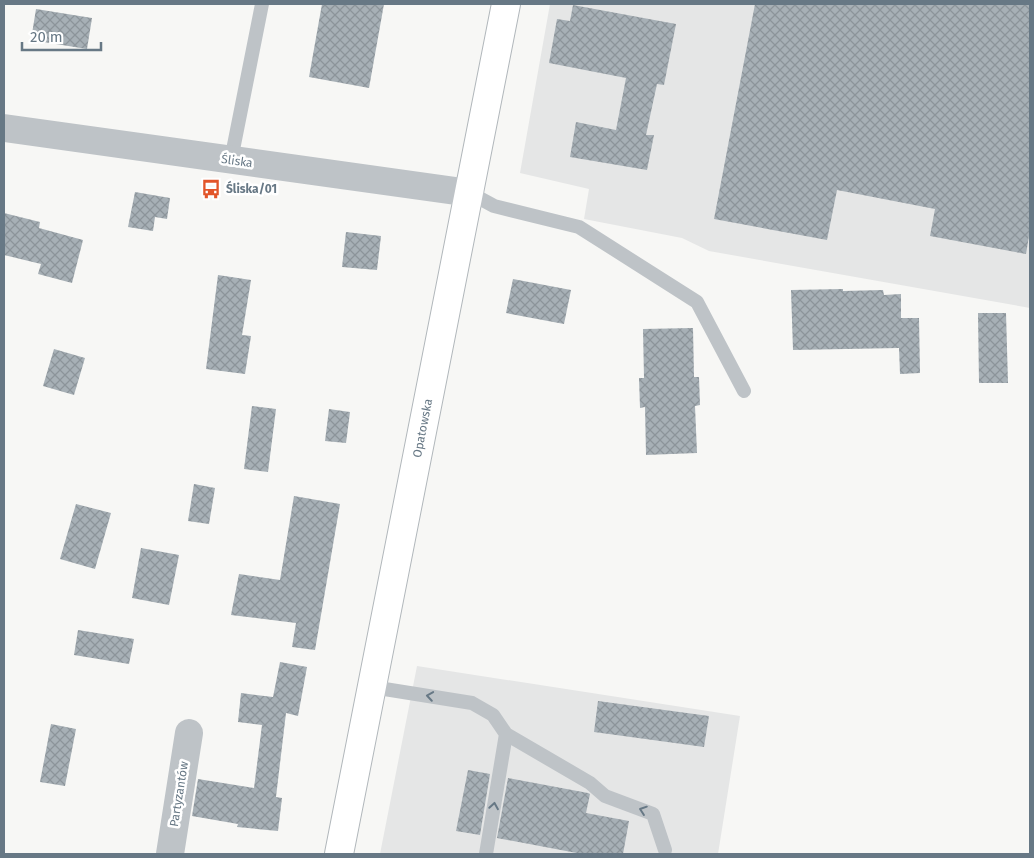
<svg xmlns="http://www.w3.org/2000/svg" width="1034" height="858" viewBox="0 0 1034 858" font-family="'Fira Sans',sans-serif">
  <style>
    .built { fill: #e5e6e6 }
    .building { fill: url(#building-cross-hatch) }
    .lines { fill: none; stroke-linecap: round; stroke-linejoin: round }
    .secondary-casing { stroke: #b1b7bb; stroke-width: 30 }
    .lane { stroke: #bec3c7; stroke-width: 14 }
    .street { stroke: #bec3c7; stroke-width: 28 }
    .secondary { stroke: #fff; stroke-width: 28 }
    .oneway { stroke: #677885 }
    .labels { text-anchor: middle; stroke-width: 5; stroke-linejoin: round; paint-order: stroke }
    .street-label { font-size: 12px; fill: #677885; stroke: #fff }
    .poi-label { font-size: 12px; font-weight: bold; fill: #677885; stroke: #fff; text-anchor: start }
  </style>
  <defs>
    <pattern id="building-cross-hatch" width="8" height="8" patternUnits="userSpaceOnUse" patternTransform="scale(1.25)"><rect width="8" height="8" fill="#a7b0b6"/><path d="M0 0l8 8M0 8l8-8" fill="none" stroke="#8c949a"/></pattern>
  </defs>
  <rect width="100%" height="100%" fill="#f7f7f5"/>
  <path class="built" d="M550 4H1030V308L709 251 682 238 584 219 589 189 520 173Z
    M417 666 740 716 718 854H380Z"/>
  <path class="building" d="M322 4H384L369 88 309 77Z
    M755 4H1030V230L1026 254 930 236 935 209 837 190 827 240 714 219Z
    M573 5 676 24 664 85 657 84 646 135H654L647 170 570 157 576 122 616 130 626 78 549 63 557 19 570 21Z
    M36 9 92 18 87 49 31 40Z
    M135 192 170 198 167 219 155 217 153 231 128 227Z
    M4 213 40 222 39 228 83 240 72 283 38 274 41 264 4 255Z
    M346 232 381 236 377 270 342 267Z
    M218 275 251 280 242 335 251 336 245 374 206 369Z
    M513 279 571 290 564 324 506 313Z
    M843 289V291L883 290 884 295 901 294V318H919L920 373 900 374 899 348 793 350 791 290Z
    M978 313H1006L1008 383H979Z
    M693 328 694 377H699L700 405 695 406 697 453 646 455 645 407 640 408 639 378H644L643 329Z
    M54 349 85 358 74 395 43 386Z
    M252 406 276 409 268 472 244 469Z
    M329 409 350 412 346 443 325 441Z
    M194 484 215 488 209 524 188 521Z
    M294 496 340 504 315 650 292 647 296 623 231 615 239 574 280 580Z
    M76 504 111 513 95 569 60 559Z
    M141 548 179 555 169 605 132 598Z
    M78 630 134 639 129 664 74 655Z
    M280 662 307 667 298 716 286 713 276 797 282 798 278 831 237 827 238 824 192 816 198 779 254 788 262 725 238 722 241 693 273 697Z
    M598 701 709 716 704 747 594 732Z
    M51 724 76 729 65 786 40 782Z
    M468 770 490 774 480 835 456 831Z
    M508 778 588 793 590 794 586 813 629 821 623 854H582L497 838Z"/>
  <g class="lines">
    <defs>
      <g id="secondary">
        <path id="s1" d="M339 854 506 4"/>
      </g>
    </defs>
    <use href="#secondary" class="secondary-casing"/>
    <path class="lane" d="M231 160 262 4
      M470 193 494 206 579 227 697 302 744 391
      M372 687 472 703 493 715 506 734 486 854
      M506 734 590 783 605 796 653 814 665 850"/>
    <path class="street" d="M4 128 470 193
      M170 854 189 733"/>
    <use href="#secondary" class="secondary"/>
  </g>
  <defs><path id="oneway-chevron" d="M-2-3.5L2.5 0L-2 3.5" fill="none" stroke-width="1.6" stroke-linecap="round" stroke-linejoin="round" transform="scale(1.25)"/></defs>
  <g class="oneway">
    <use href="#oneway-chevron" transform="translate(430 696) rotate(-171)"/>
    <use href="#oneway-chevron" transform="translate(494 806) rotate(-81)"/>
    <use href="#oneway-chevron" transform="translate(643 810) rotate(-161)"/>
  </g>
  <defs>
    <symbol id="bus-bare" viewBox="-9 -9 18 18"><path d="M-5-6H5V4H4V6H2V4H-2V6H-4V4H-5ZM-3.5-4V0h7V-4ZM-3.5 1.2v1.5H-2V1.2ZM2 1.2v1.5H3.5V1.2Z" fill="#e2552a" stroke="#fff" stroke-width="2.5" paint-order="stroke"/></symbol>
  </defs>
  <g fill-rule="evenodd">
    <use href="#bus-bare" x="197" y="175" width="28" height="28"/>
  </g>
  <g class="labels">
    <g class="street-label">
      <text transform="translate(237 161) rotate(8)" y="4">Śliska</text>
      <text dy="4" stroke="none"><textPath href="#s1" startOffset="434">Opatowska</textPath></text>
      <text transform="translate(179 794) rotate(-81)" y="4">Partyzantów</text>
    </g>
    <g class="poi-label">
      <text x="226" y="193">Śliska/01</text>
    </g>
  </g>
  <rect width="1034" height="858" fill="none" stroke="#677885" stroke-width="10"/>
  <path d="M22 42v8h79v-8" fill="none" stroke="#677885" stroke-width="2.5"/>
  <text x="30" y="42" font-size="15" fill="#677885" stroke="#ffffff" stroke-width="4" paint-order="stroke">20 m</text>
</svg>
